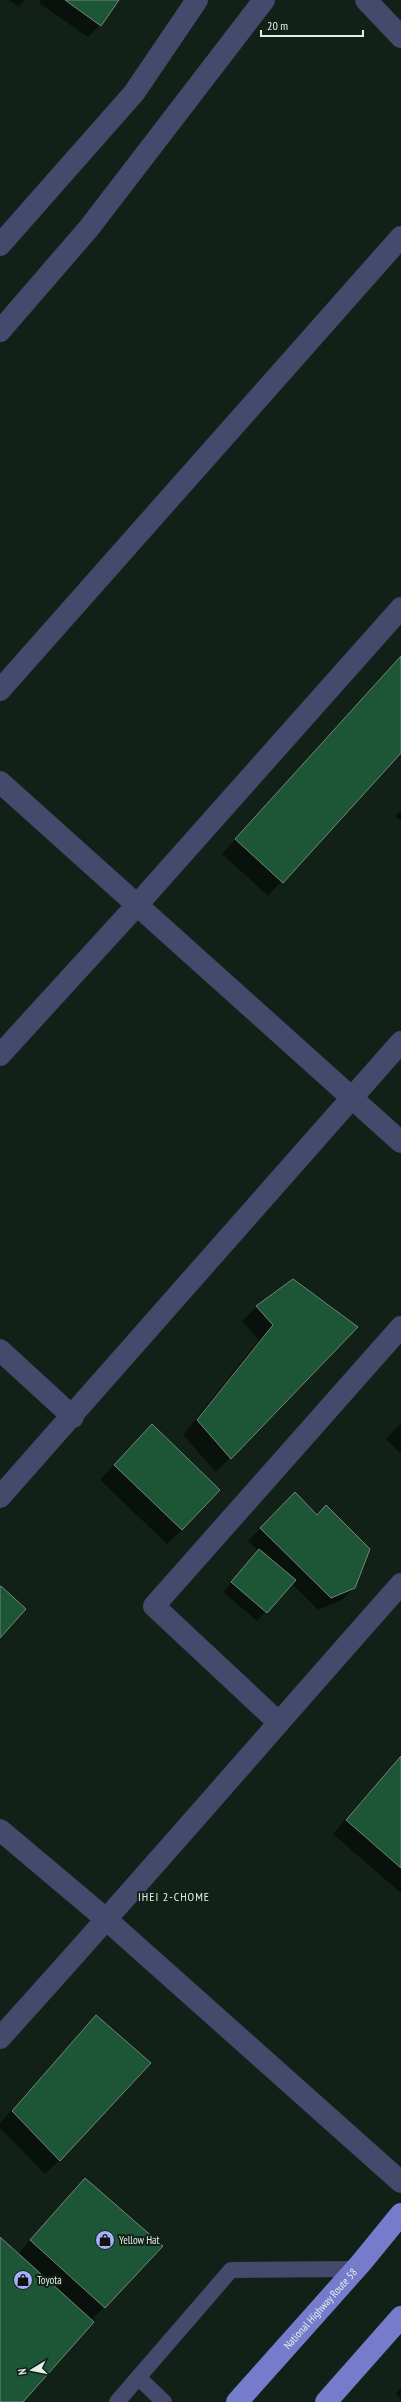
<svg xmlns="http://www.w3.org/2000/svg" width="401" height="2402" viewBox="0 0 401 2402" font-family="'PT Sans Narrow',sans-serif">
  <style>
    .shadow { fill: #0007 }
    .building { fill: #1d5537; stroke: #75867b }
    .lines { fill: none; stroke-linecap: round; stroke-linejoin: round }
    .service { stroke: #45496c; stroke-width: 16 }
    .minor { stroke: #45496c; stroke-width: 22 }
    .tertiary { stroke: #45496c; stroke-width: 22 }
    .trunk { stroke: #757ccc; stroke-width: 22 }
    .labels { text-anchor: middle; stroke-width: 4; stroke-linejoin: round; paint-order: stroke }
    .poi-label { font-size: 11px; fill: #e4eee8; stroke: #122118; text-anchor: start }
    .street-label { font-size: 11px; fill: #e4eee8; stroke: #122118 }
    .neighbourhood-label { font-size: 12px; letter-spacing: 1px; fill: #e4eee8; stroke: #122118 }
  </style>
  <rect width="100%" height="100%" fill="#122118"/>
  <path class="shadow" d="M9 0H25L18 7Z
    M41 0H118L100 25 88 37 39 3Z
    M401 656V751L268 896 222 854Z
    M401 810V821L395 816Z
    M257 1306 356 1327 216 1472 183 1435 259 1340 242 1321Z
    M401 1423V1454L386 1439Z
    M137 1440 182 1530 167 1544 100 1480Z
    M295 1494 354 1587 342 1600 318 1610 291 1583 257 1621 223 1592 259 1551 248 1541Z
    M401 1756V1893L333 1834Z
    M96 2016 60 2160 45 2174 0 2128V2123Z
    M73 2192 104 2307 92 2319 19 2253Z
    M401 2388V2399L396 2394Z"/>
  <path class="building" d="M65 0H119L101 26Z
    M401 656V753L283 883 235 839Z
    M293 1279 358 1327 231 1459 197 1420 273 1325 256 1306Z
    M152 1424 220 1490 182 1530 114 1465Z
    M295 1492 317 1515 326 1505 370 1549 355 1588 331 1598 260 1528Z
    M259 1549 296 1580 267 1613 231 1582Z
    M1 1586 26 1609 0 1638V1587Z
    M401 1756V1868L346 1820Z
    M96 2015 151 2063 60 2161 12 2111Z
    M85 2178 163 2246 105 2308 30 2240Z
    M0 2237 94 2322 23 2402H0Z"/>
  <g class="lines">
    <path class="service" d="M139 2378 164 2402
      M117 2402 231 2270 355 2269"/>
    <path class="minor" d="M366 0 401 37
      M0 245 134 93 197 0
      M0 331 89 228 264 0
      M0 690 401 237
      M0 782 401 1142
      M0 1055 137 905 401 608
      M0 1350 73 1417
      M0 1497 401 1042
      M278 1722 154 1606 401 1327
      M0 2038C136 1888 267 1735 401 1584"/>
    <path class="tertiary" d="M0 1830 107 1920 401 2182"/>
    <g class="trunk">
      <path id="s1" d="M237 2402 361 2263 401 2214"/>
      <path d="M326 2402 401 2317"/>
    </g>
  </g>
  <defs>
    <symbol id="shop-disc" viewBox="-11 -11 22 22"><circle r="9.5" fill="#a7b0fc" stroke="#122118"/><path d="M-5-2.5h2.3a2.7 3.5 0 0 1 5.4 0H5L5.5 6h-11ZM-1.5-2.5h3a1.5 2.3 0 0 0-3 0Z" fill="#111"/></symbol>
  </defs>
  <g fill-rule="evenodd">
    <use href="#shop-disc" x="94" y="2229" width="22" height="22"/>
    <use href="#shop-disc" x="12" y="2269" width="22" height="22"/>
  </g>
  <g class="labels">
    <g class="poi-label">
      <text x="119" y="2244">Yellow Hat</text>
      <text x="37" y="2284">Toyota</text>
    </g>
    <g class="street-label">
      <text dy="4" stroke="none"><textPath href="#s1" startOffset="125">National Highway Route 58</textPath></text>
    </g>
    <g class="neighbourhood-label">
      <text x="174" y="1901">IHEI 2-CHOME</text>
    </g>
  </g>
  <g transform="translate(32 2370) rotate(260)" stroke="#122118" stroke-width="3" paint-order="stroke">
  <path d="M0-3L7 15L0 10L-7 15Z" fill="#e4eee8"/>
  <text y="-6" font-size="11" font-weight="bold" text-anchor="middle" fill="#e4eee8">N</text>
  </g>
  <path d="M261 30v6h102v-6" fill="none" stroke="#e4eee8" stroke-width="2"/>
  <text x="267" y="30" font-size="12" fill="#e4eee8" stroke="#122118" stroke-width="3" paint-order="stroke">20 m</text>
</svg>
